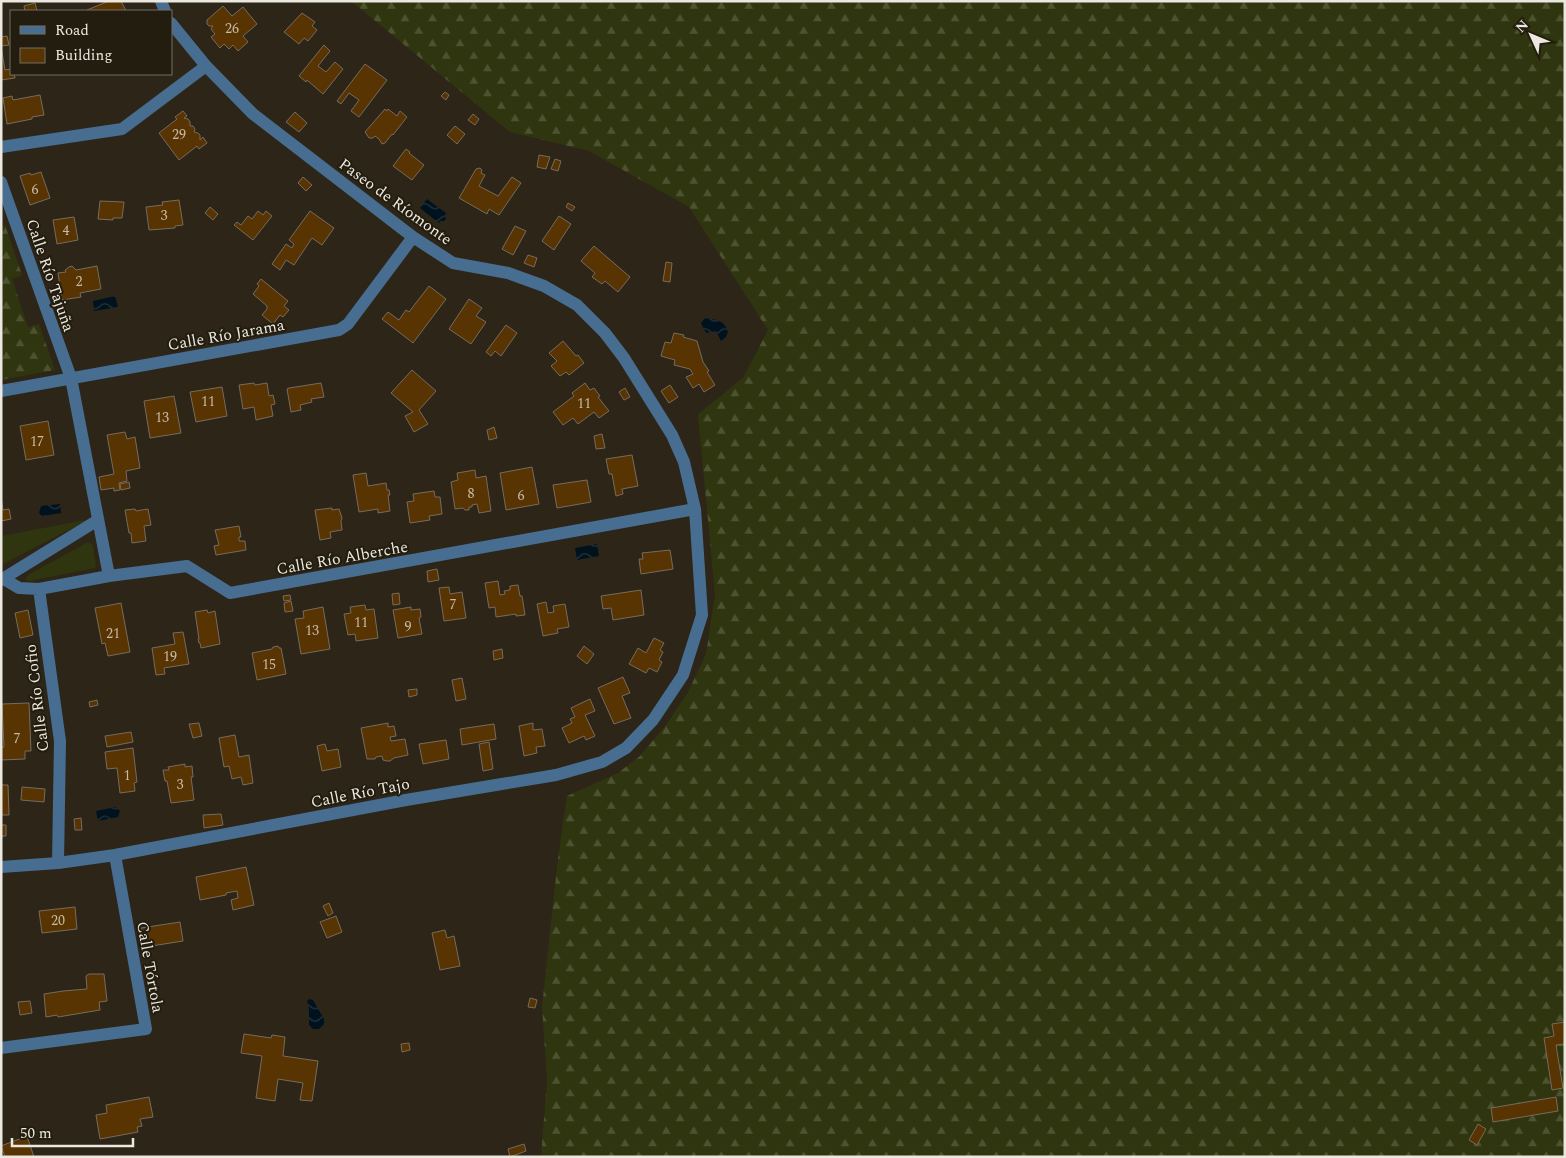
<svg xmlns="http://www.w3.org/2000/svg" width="1566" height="1158" viewBox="0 0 1566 1158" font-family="Spectral,serif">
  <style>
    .green { fill: #2f350e }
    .forest { fill: url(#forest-firs) }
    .water { fill: url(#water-waves) }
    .building { fill: #583402; stroke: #776b5e }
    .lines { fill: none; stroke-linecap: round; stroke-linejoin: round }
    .minor { stroke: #476e91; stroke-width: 12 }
    .labels { text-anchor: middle; stroke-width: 4; stroke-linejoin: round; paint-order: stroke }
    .number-label { font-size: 14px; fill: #c7bba8 }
    .street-label { font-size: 16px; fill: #ece8df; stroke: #231d0f }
  </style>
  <defs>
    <pattern id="forest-firs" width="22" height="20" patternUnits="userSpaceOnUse" patternTransform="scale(1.25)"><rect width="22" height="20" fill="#2f350e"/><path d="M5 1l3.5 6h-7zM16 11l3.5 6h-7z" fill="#4d5231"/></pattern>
    <pattern id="water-waves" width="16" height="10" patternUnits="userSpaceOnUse" patternTransform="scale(1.25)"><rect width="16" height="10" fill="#00121e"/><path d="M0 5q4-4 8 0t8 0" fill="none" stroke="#25343e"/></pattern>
  </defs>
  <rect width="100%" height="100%" fill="#2d2618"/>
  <path class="green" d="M86 520 84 522 1 565V536Z
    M88 542 93 545 96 566 95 568 30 581 26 580V578L28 575Z"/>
  <path class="forest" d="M351 1H1565V1157H541L547 1080 542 1007 558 858 567 796 618 773 640 756 666 725 688 692 706 654 715 595 698 414 743 378 768 330 689 207 589 151 510 132Z
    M5 225 22 275 12 279 28 327 39 324 55 370 1 380V227Z"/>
  <path class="water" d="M427 199 446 213 445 215 446 219 444 221H440L439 223 420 208Z
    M115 296 118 307 94 311 93 301Z
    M708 318C718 320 725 321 728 332L726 337 721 341 716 331 706 333 701 323 704 319Z
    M60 504 61 513 42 516 39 513 41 506Z
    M597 544 599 556 577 560 575 548Z
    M116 807 120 811 118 817 98 821 96 811Z
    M309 999 313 1000 324 1019V1024L319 1029H313L309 1025V1009L307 1001Z"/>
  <path class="building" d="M109 1H121L126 11H87V10Z
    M35 3 37 11H25L24 6Z
    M223 6 232 16 243 7 257 24 243 36 248 42 238 51 233 45 229 49 224 44 220 48 211 37 215 34 211 29 213 26H209L207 24V20Z
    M302 13 315 22 312 26 317 30 308 41 304 38 299 44 284 32Z
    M7 36 9 45 1 46 5 70 11 69V74H14L15 78 1 80V37Z
    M324 45 330 51 318 66 326 72 335 62 343 69 323 94 307 80 306 82 299 76Z
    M365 64 387 80 359 117 351 111 359 100 349 93 341 104 337 101Z
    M445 92 449 95 446 100 441 96Z
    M40 95 44 115 32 117V119L7 124 3 98 12 96 13 100Z
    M385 109 387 111 388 109 397 116 400 111 407 117 393 135 392 134 385 143 382 144 379 139 375 136 373 138H369L365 132Z
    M183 111 187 116 184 118 188 119 190 122V126H193L195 129 194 132 198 133 200 135V140L203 137 207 143 199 149 197 146 179 160 159 133 177 119 175 117Z
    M295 112 307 123 299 132 286 122Z
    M473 114 479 119 475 125 468 120Z
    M455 126 465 134 457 144 447 135Z
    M406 149 410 152 409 153 424 165 412 180 393 166Z
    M539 155 550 157 546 169 537 167Z
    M555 159 561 161 558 171 551 169Z
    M480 168 482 170 481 173 485 175 479 186 498 196 512 177 521 183 499 215 489 209 487 214 459 198 476 169Z
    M41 172 50 198 30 205 20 176 30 173 31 175Z
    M303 177 312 185 306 191 298 183Z
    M179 200 183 225 175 226V228L149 230 146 207 163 205 162 202Z
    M100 201 124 202 122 218H113V220L98 219Z
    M568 203 575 207 572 211 566 207Z
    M210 207 218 214 213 220 205 213Z
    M258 211 263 215 266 211 272 216 253 240 234 225 237 222 241 225 248 216 252 219Z
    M310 211 334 228 322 245 312 238 294 265 286 260 280 270 272 264 286 244 292 248 294 244 289 240Z
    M559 216 571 224 554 250 542 241Z
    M74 217 78 240 57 244 53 220Z
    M515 226 526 231 513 255 502 249Z
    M594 246 630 277 618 292 605 281 602 284 592 277 595 273 581 261Z
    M528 255 537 258 534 267 524 263Z
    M666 262 672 263 670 282 663 281Z
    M72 266 76 270 97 266 101 289 80 293 81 297 62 300 58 273 66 272 65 270 69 267Z
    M261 279 288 301 284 306 289 310 283 317 280 315 273 324 262 315 267 309V306L253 294 259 286 257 284Z
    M429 286 446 299 413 343 382 319 388 312 399 320 406 310 409 312Z
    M469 299 482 308 476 316 486 322 471 344 449 329Z
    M506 325 517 333 501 356 495 351 491 356 486 352Z
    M674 333 684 335 683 337 697 341 703 362 709 371 707 372 715 385 704 392 699 384 693 388 686 377 693 374 690 369 674 365 675 360 661 356 665 342 671 343Z
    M563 341 576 356 578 355 584 363 569 375 566 372 560 376 551 366 557 361 549 353Z
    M412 370 436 391 419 410 428 424 414 432 405 416 413 412 391 393Z
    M254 383 255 385 267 383 269 396 273 395 275 404 271 405 273 416 256 420 254 407 243 409 239 385Z
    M321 383 324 397 311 399 312 402 300 405 301 410 291 412 287 389 289 388Z
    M585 383 590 390 594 388 600 396 598 397 609 411 599 418 594 412 578 424 573 418 563 425 553 412 574 396 572 393Z
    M670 385 678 397 669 403 661 391Z
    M222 387 227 416 196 422 190 392Z
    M625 388 630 397 624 400 619 392Z
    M174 396 181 433 150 438 144 401Z
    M48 421 54 455 26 460 20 426Z
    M494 427 497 438 489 440 487 430Z
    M125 432 127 439 135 437 140 468 126 471 127 481 119 483 120 490 114 491V488L101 490 99 477 114 474 107 435Z
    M602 434 605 448 596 449 594 436Z
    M632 455 638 486 622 489 623 494 616 496 612 474H609L606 459Z
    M532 467 539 504 506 510 500 473Z
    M475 470 476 478 486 476 491 511 479 513 477 504 472 505V507H469V510H465L463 508 455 509 451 482 458 480 457 473Z
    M366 473 368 486 386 483 387 490H389L390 495H388L390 511 378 513V509L359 512 353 475Z
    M587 480 591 502 557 508 553 485Z
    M129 482 130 488 121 490 120 484Z
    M434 491 435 497H440L442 514 429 516 430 520 410 523 407 502 414 501 413 494Z
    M1 497 3 510 9 509 11 519 1 521Z
    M332 508V510L339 509 342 518 341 521 342 530 330 532 331 538 320 540 315 510Z
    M135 509 136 511 148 509 151 525 144 526 146 541 132 543 131 533H129L125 510Z
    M239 526 241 537H239V541H245L246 550 216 555 214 546 219 545 215 530Z
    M670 550 673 569 641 574 639 559H643L642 553Z
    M437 569 439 580 428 582 427 571Z
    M498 581 500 595 505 594 504 591 510 590V586L518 585 520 596H522L525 615 516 616V614L496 617 495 607 489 608 485 583Z
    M449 587 450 594 462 592 466 618 444 621 439 588Z
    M641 590 644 615 613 620 611 608 603 609 601 596Z
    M399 593 400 604 393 605 392 594Z
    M290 595 291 600 284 601 283 596Z
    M291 601 293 611 285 612 284 603Z
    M546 602 548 613 554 612 553 606 565 604 569 627 557 629 558 633 543 636 537 604Z
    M121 603 130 652 108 656 105 643 102 644 95 608Z
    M365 605 366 610 374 609 378 638 356 641 355 634 348 635 344 614 351 613 350 607Z
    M323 607 330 649 301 654 295 619 304 618 303 611Z
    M411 607V610L420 609 421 617 419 618 422 634 398 638 393 610Z
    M28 610 33 635 20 638 15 613Z
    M207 610 208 613 215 611 220 644 201 648 200 643H199L198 639H199L195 612Z
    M183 632 189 664 164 668 165 674 156 675 152 648 175 644 173 633Z
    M654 638 664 643 660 650 663 652 659 660 662 662 657 672 649 668 646 673 629 664 638 648 646 653Z
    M278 646 279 648H281L286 674 257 680 252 653 272 649 273 647Z
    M584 646 594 654 587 664 577 656Z
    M502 649 503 658 494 660 493 651Z
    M623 677 630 693 622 696 631 718 614 724 598 688Z
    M462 678 466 699 456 701 452 680Z
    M417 689V695L409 697 408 690Z
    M590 699 595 711 585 715 595 736 586 740 584 736 569 743 562 728 572 723 570 719 575 717 571 708Z
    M97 700 98 705 90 707 89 702Z
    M29 703 31 751H25V759L1 760V747H4L2 704Z
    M199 723 202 736 193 738 189 724Z
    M388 723V727L394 726 396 736 390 737 391 741 405 739 408 755 394 758 390 761H387L383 760 382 756 376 757 375 759H367L361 728Z
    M533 723V730L542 729 545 746 536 747 537 753 524 756 519 726Z
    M494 724 496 739 462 745 460 729Z
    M131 732 133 742 107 747 105 736Z
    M235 735 239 757 249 755 253 783 243 785 241 777 232 779 229 766 224 767 219 738Z
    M446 740 449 759 423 764 419 744Z
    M489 742 493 769 483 771 479 744Z
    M325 744 327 751 338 749 341 767 322 771 317 746Z
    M133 748 137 782 134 783 135 791 120 793 117 768 107 769 105 752Z
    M185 764V767L192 766 193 777H191L194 800 171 803 167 781H165L163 770H169L168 767Z
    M1 785H8L9 815H1Z
    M22 787 45 789 44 802 21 800Z
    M221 814 223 825 204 828 203 815Z
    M81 818 82 830H75L74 819Z
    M1 825H6V836H2L1 843Z
    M246 867 254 905 233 910 231 900 238 898 237 891 226 893V895L200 900 196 877Z
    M329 903 333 913 328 916 323 906Z
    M75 907 77 929 42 933 39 911Z
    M336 916 342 932 327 938 320 922Z
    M180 922 183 941 145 947 141 928Z
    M445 930 447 938 454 936 460 966 440 970 432 933Z
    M89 974H104L107 1001 99 1002 100 1010 58 1017 57 1015 46 1017 44 994 63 991 87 989 86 976Z
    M530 998 537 1000 535 1008 528 1007Z
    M30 1001 32 1013 20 1015 18 1002Z
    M1565 1022V1044L1556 1045 1563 1088 1552 1090 1544 1038 1554 1036 1552 1024Z
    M244 1034 271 1038 272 1035 285 1037 283 1056 318 1061 312 1101 300 1100 303 1083 278 1079 275 1101 256 1098 262 1056 241 1053Z
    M409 1043 410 1050 402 1052 401 1044Z
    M149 1097 153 1117 140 1119 142 1126 137 1127 138 1132 100 1139 96 1115 107 1113 106 1105Z
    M1556 1097 1558 1111 1493 1122 1491 1108Z
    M1478 1124 1486 1129 1477 1145 1469 1140Z
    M27 1136 34 1157H5L1 1146Z
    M524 1144 526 1151 510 1157 508 1149Z"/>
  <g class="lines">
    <path class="minor" d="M161 1 165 11
      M1 147 122 129 206 66
      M1 182 71 378 109 576
      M1 391 339 330 348 324 413 237
      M4 579 19 588 39 589 109 576 187 566 230 593 695 509
      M1 580 98 520
      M39 589 60 741 58 863
      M1 867 58 863 115 855 406 800 556 775 602 762 626 748 653 720 683 675 702 615 695 509 684 462 672 435 624 358 605 333 577 305 544 286 508 273 453 263 413 237 253 114 206 66 171 23
      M1 1048 146 1029 115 855"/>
  </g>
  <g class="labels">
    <g class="number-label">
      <text x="232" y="33">26</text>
      <text x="179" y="139">29</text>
      <text x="35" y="194">6</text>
      <text x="164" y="220">3</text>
      <text x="66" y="235">4</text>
      <text x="79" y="286">2</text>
      <text x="208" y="406">11</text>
      <text x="584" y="408">11</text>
      <text x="162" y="422">13</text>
      <text x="37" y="446">17</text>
      <text x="471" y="498">8</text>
      <text x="521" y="500">6</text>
      <text x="453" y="609">7</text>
      <text x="361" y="627">11</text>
      <text x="408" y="631">9</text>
      <text x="312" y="635">13</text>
      <text x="113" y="638">21</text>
      <text x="170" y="661">19</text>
      <text x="269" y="669">15</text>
      <text x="17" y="743">7</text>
      <text x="127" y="780">1</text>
      <text x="180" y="789">3</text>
      <text x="58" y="925">20</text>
    </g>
    <g class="street-label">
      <text transform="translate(396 201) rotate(36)" y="6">Paseo de Ríomonte</text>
      <text transform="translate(51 275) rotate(71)" y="6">Calle Río Tajuña</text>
      <text transform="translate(226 334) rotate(-10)" y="6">Calle Río Jarama</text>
      <text transform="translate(342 557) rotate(-10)" y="6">Calle Río Alberche</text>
      <text transform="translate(36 698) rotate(-97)" y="6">Calle Río Cofio</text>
      <text transform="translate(360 792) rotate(-11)" y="6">Calle Río Tajo</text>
      <text transform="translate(151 967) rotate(80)" y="6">Calle Tórtola</text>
    </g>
  </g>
  <rect width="1566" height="1158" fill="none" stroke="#ece8df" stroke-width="5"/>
  <rect x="10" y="10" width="162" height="65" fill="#231d0f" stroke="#736e62"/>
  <rect x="20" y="26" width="25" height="8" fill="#476e91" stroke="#736e62"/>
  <text x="55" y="35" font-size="15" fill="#ece8df">Road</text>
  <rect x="20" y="48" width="25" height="15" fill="#583402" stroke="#736e62"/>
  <text x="55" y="60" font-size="15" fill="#ece8df">Building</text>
  <g transform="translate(1531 35) rotate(314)" stroke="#231d0f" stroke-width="4" paint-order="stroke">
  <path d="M0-4L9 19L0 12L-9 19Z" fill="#ece8df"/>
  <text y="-8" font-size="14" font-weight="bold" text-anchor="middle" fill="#ece8df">N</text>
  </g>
  <path d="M12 1138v8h121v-8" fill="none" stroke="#ece8df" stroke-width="2.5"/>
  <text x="20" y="1138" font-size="15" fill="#ece8df" stroke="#231d0f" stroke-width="4" paint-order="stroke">50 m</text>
</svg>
